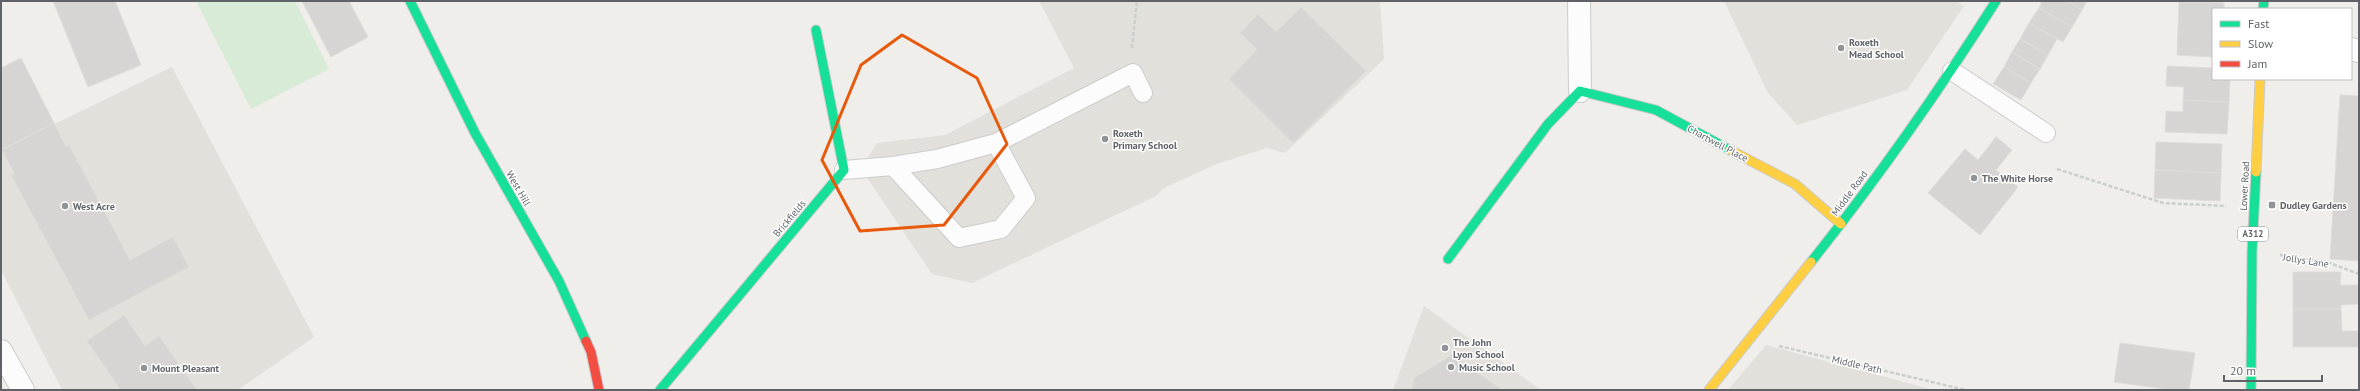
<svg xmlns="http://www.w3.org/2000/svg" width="2360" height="391" viewBox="0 0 2360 391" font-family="'PT Sans',sans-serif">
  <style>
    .education { fill: #e2e0da }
    .green { fill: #d8ebd6 }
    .building { fill: #d6d5d3; stroke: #deddd9 }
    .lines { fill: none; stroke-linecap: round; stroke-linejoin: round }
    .lane-casing { stroke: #cbcccc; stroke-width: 20 }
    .street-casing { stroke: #cbcccc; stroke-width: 24 }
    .fast-casing { stroke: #cacacb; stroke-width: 11 }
    .slow-casing { stroke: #cacacb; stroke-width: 11 }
    .jam-casing { stroke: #cacacb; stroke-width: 11 }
    .path { stroke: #cacfcc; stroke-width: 2.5; stroke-dasharray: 4 2; stroke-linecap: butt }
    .lane { stroke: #fdfcfc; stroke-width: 18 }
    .street { stroke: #fdfcfc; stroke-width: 22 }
    .fast { stroke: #16e098; stroke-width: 9 }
    .slow { stroke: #ffcf43; stroke-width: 9 }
    .jam { stroke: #f24e42; stroke-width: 9 }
    .marked { fill: none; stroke: #e8590c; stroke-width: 3; stroke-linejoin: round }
    .poi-dot { fill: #919496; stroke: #fff; stroke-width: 1.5 }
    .labels { text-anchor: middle; stroke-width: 3; stroke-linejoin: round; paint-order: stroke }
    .shield { fill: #fff; stroke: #8f9295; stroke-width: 1 }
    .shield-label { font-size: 9px; font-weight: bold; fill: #5f6368 }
    .poi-label { font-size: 10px; font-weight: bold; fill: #5f6368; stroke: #fff; text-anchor: start }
    .street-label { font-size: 10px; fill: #5f6368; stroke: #fff }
  </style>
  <rect width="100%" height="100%" fill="#efeeea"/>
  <path class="education" d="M1039 1H1380L1384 59 1285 153 1267 148 1219 163 1164 188 1156 196 972 283 932 274 861 169 877 143 945 135 1074 68Z
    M1724 1H1956L1964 6 1907 90 1797 125 1768 93Z
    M172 67 314 337 238 390H62L1 270V150Z
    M1424 306 1541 390H1393Z
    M1766 345 1934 390H1728Z"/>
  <path class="green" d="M196 1H295L329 69 251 109Z"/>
  <path class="building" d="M53 1H115L141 65 88 87Z
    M302 1H349L368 37 331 57Z
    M2042 1H2067L2082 10 2072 27 2039 8Z
    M2067 1H2087L2082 10Z
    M2179 2 2224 3V9H2213V57L2177 55Z
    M1301 7 1366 71 1293 143 1229 79 1257 50 1240 33 1258 14 1276 32Z
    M2039 8 2072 27 2063 42 2029 23Z
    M2029 23 2057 39 2048 55 2020 39Z
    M2020 39 2048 55 2040 69 2012 52Z
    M2012 52 2040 69 2031 83 2004 67Z
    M21 58 54 123 1 150V68Z
    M2167 66 2213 68V79H2230L2229 102 2183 100 2184 87 2166 86Z
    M2004 67 2031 83 2021 100 1993 84Z
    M2340 95 2359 96V261L2330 259Z
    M2183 100 2229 102 2227 134 2165 132 2166 111 2183 112Z
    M54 123 66 147 69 145 130 260 173 237 189 267 89 320 11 175 15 174 2 150Z
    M1996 137 2012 150 1996 170 2018 187 1980 235 1928 193 1965 149 1978 160Z
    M2156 142 2222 144 2221 173 2155 170Z
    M2155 170 2221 173 2220 201 2154 198Z
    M2293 272H2341L2340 285H2359V304L2341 305V309H2293Z
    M2293 309H2341L2342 331H2359V347H2293Z
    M124 315 145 346 159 336 197 390H121L87 341Z
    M2120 343 2195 353 2189 390H2171L2114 382Z
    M1452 355 1502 390H1412L1414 378Z"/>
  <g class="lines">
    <defs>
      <path id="lane" d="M1952 71 2046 133
        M893 166 959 238 1001 229 1026 198 996 143
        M844 170 893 166 937 159 996 143 1133 73 1143 93"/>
      <path id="street" d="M1579 1 1580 91
        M2351 49 2359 51
        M1 351 23 390"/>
      <path id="fast" d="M410 1 475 133 559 281 586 341
        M2263 9 2264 1
        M1448 259 1548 124 1580 91 1656 110 1730 150
        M1811 262C1877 179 1939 91 1996 1
        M660 390 844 170 816 30
        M2251 390 2252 252 2256 172"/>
      <path id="slow" d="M1730 150 1795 184 1841 224
        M2256 172 2260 79
        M1709 390 1811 262"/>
      <path id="jam" d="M586 341 591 352 599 390"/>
    </defs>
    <use href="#lane" class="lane-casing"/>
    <use href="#street" class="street-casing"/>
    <use href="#fast" class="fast-casing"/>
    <use href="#slow" class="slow-casing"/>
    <use href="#jam" class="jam-casing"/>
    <path class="path" d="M1132 48 1137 1
      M2057 169 2163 203 2226 206
      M2280 255 2327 262 2359 274
      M1779 346 1966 390"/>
    <use href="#lane" class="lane"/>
    <use href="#street" class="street"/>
    <use href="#fast" class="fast"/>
    <use href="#slow" class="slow"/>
    <use href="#jam" class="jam"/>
  </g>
  <path class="marked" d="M902 35 977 78 1007 144 944 225 860 231 822 160 861 65Z"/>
  <g class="poi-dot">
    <circle cx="1841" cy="48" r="4"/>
    <circle cx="1105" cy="139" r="4"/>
    <circle cx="1974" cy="178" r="4"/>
    <rect x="2268" y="201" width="8" height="8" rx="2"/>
    <circle cx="65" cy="206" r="4"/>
    <circle cx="1445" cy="348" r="4"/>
    <circle cx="1451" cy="367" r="4"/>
    <circle cx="144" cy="368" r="4"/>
  </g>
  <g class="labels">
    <rect class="shield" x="2238" y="227" width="30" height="14" rx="3"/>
    <g class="shield-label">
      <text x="2253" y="237">A312</text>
    </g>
    <g class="poi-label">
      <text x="1849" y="46">Roxeth<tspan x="1849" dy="12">Mead School</tspan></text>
      <text x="1113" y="137">Roxeth<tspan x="1113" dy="12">Primary School</tspan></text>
      <text x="1982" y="182">The White Horse</text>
      <text x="2280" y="209">Dudley Gardens</text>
      <text x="73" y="210">West Acre</text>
      <text x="1453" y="346">The John<tspan x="1453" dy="12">Lyon School</tspan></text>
      <text x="1459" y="371">Music School</text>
      <text x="152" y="372">Mount Pleasant</text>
    </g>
    <g class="street-label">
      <text transform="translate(1718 143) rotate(28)" y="4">Chartwell Place</text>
      <text transform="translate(2244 186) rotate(-87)" y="4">Lower Road</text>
      <text transform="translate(519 188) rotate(60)" y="4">West Hill</text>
      <text transform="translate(1849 193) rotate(-54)" y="4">Middle Road</text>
      <text transform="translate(789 218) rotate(-50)" y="4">Brickfields</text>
      <text transform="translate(2306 260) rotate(9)" y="4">Jollys Lane</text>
      <text transform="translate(1857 364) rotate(13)" y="4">Middle Path</text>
    </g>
  </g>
  <rect width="2360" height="391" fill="none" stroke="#5f6368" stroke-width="4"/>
  <rect x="2212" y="8" width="140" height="72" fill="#ffffff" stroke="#bfc1c3"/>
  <rect x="2220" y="21" width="20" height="6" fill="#16e098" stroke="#bfc1c3"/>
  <text x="2248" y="28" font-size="12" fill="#5f6368">Fast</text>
  <rect x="2220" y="41" width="20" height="6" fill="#ffcf43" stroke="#bfc1c3"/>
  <text x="2248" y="48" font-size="12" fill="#5f6368">Slow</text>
  <rect x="2220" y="61" width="20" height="6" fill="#f24e42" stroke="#bfc1c3"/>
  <text x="2248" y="68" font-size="12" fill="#5f6368">Jam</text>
  <path d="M2224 375v6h98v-6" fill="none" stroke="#5f6368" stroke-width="2"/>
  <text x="2230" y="375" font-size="12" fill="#5f6368" stroke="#ffffff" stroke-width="3" paint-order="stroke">20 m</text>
</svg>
